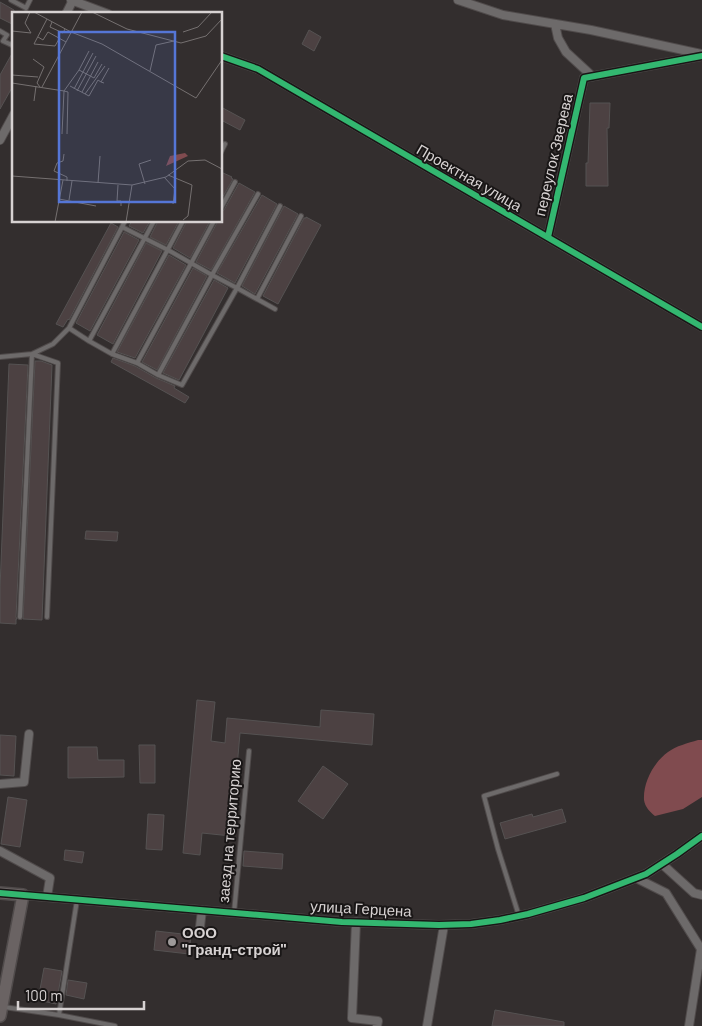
<svg xmlns="http://www.w3.org/2000/svg" width="702" height="1026" viewBox="0 0 702 1026" font-family="Barlow,sans-serif">
  <style>
    .water { fill: #804b4f }
    .building { fill: #4c4142; stroke: #555252 }
    .lines { fill: none; stroke-linecap: round; stroke-linejoin: round }
    .lane-casing { stroke: #504b4b; stroke-width: 6 }
    .street-casing { stroke: #504b4b; stroke-width: 10 }
    .secondary-casing { stroke: #504b4b; stroke-width: 14 }
    .lane { stroke: #6d6a6a; stroke-width: 4 }
    .street { stroke: #6d6a6a; stroke-width: 8 }
    .secondary { stroke: #6a6363; stroke-width: 11 }
    .cycleway-casing { stroke: #191616; stroke-width: 9 }
    .cycleway { stroke: #33b770; stroke-width: 6 }
    .poi-dot { fill: #9e9999; stroke: #191616; stroke-width: 2 }
    .labels { text-anchor: middle; stroke-width: 4; stroke-linejoin: round; paint-order: stroke }
    .street-label { font-size: 15px; fill: #d7d2d2; stroke: #191616 }
    .poi-label { font-size: 15px; font-weight: bold; fill: #d7d2d2; stroke: #191616; text-anchor: start }
    .inset-road { fill: none; stroke: #757070; stroke-width: 1 }
    .view { fill: #5576d6; fill-opacity: 0.15; stroke: #5576d6; stroke-width: 2.5 }
    .inset-edge { fill: none; stroke: #d7d2d2; stroke-width: 2.5 }
  </style>
  <rect width="100%" height="100%" fill="#332e2e"/>
  <path class="water" d="M698 740H702V797L683 809 655 816C650 812 645 807 644 800 643 782 654 762 668 752 676 746 688 743 698 740Z"/>
  <path class="building" d="M0 2 14 10V25L0 18Z
    M309 30 321 37 314 51 302 44Z
    M14 50V84L0 109V75Z
    M590 103H610L609 128H607L608 186H586V163H588Z
    M221 107 245 120 240 130 221 120Z
    M221 172 232 177 231 178 233 179 221 200Z
    M239 183 255 192 211 270 196 262 218 221H221V212L224 210Z
    M262 195 277 204 235 283 217 273Z
    M284 206 298 214 255 294 242 286Z
    M306 217 321 225 278 304 263 296 304 218H306Z
    M132 221H150L143 233 129 226Z
    M158 221H179L166 245 150 237Z
    M187 221H210L190 258 173 248Z
    M111 223 118 227 69 320 68 319 63 327 56 324Z
    M124 232 139 240 90 331 76 323Z
    M146 243 162 251 113 344 97 335Z
    M169 255 186 265 135 358 117 352Z
    M193 268 207 276 157 370 142 362Z
    M214 280 228 288 179 380 163 373Z
    M113 358 135 366 156 378 175 386 174 388 189 397 185 403 111 362Z
    M35 361H41L52 365 42 620 23 619Z
    M9 364 28 365 16 617 17 619H16V624L0 623V588Z
    M86 531 118 532 117 541 85 539Z
    M197 700 215 702 211 741 225 743 227 718 320 727 321 710 374 714 372 745 240 733 231 836 202 833 200 855 183 853Z
    M0 735 16 736 14 776 0 775Z
    M139 745H155V783H140Z
    M68 747H97L98 760H124V777L68 778Z
    M323 766 348 784 323 819 298 801Z
    M8 797 27 800 20 847 1 844Z
    M562 809 566 822 505 839 500 823 532 814 533 817Z
    M148 814 164 815 162 850 146 849Z
    M65 850 84 852 82 863 64 860Z
    M244 851 283 854 282 869 243 866Z
    M156 931 191 935 189 954 154 950Z
    M44 968 62 971 58 994H57L56 1004 38 1000Z
    M68 980 87 983 84 999 66 995Z
    M495 1010 564 1022V1026H492Z"/>
  <g class="lines">
    <defs>
      <path id="lane" d="M11 0 26 8 30 0
        M0 31 7 35 3 41 14 46
        M221 152 225 144
        M221 208 235 182
        M125 221 122 227 168 250 212 275 258 194
        M275 309 257 299 301 216
        M69 328 89 341 112 354 137 363 158 375 182 385 237 288 257 299
        M89 341 154 221
        M112 354 183 221
        M0 357 32 354 53 344 69 328 122 227
        M137 363 214 221
        M158 375 212 275 237 288 280 206
        M20 617 32 354 58 363 47 617
        M234 913 249 751
        M519 916 498 849 484 796 557 774
        M4 1007 59 1015 115 1026
        M59 1015 77 900"/>
      <path id="street" d="M71 0 108 14
        M458 0 503 15 591 30 702 54
        M66 14 73 0
        M555 24 558 38 566 52 592 76
        M221 56 258 69 702 327
        M0 140 14 114
        M548 237 584 78 702 56
        M0 784 24 782 29 734
        M0 851 50 878 47 897
        M662 864 694 893 702 895
        M636 878 666 893 701 949 689 1026
        M23 895 342 922 439 925 471 924 500 920 528 914 584 898 646 874 677 854 702 836
        M356 922 352 1018 378 1021 377 1026
        M199 935 202 910
        M427 1026 444 925"/>
      <path id="secondary" d="M0 893 23 895 0 1016"/>
    </defs>
    <use href="#lane" class="lane-casing"/>
    <use href="#street" class="street-casing"/>
    <use href="#secondary" class="secondary-casing"/>
    <use href="#lane" class="lane"/>
    <use href="#street" class="street"/>
    <use href="#secondary" class="secondary"/>
    <defs>
      <path id="cycleway" d="M221 56 258 69 702 327
        M548 237 584 78 702 56
        M0 893 342 922 439 925 471 924 500 920 528 914 584 898 646 874 677 854 702 836"/>
    </defs>
    <use href="#cycleway" class="cycleway-casing"/>
    <use href="#cycleway" class="cycleway"/>
  </g>
  <circle class="poi-dot" cx="172" cy="942" r="5"/>
  <g class="labels">
    <g class="street-label">
      <text transform="translate(554 155) rotate(-77)" y="5">переулок Зверева</text>
      <text transform="translate(469 178) rotate(30)" y="5">Проектная улица</text>
      <text transform="translate(230 831) rotate(-85)" y="5">заезд на территорию</text>
      <text transform="translate(361 909) rotate(3)" y="5">улица Герцена</text>
    </g>
    <g class="poi-label">
      <text x="182" y="938">ООО<tspan x="182" dy="17">"Гранд-строй"</tspan></text>
    </g>
  </g>
  <g transform="translate(12 12)">
    <rect width="210" height="210" fill="#332e2e"/>
    <path d="M173 141 176 144 154 154 158 144Z" fill="#804b4f"/>
    <path class="inset-road" d="M22 0 59 20 90 32 184 86 210 48M80 0 115 17 169 31 194 24 210 7M35 7 22 32 43 34 47 27M40 10 38 15 51 21 53 17M0 19 19 21 13 11 18 0M171 20 186 15 200 0M26 25 31 28 36 20 54 30M77 39 67 58 82 66 90 52M21 47 32 55 25 71 28 75M138 59 144 33 162 29M0 63 26 65M0 71 52 79 67 58M92 71 89 70 97 56M58 74 77 84 86 68 89 70M30 75 70 0M62 77 81 41M52 79 56 80 55 122M65 79 84 44M70 80 86 50M73 82 93 54M22 89 24 74M50 122 52 79M52 142 51 149 45 151 42 159 55 165V169M156 163 180 173 176 204 171 208M0 164 120 173 154 165 176 149 193 148 210 157M152 165 163 177 161 192M86 171 88 144M133 172 127 152 139 148M106 173 105 189H109V194M47 187 84 194M57 188 60 169M43 210 51 168M114 210 120 173"/>
    <path class="view" d="M47 20H163V190H47Z"/>
    <rect width="210" height="210" class="inset-edge"/>
  </g>
  <path d="M18 1001v8h126v-8" fill="none" stroke="#d7d2d2" stroke-width="2.5"/>
  <text x="25" y="1001" font-size="15" fill="#d7d2d2" stroke="#191616" stroke-width="4" paint-order="stroke">100 m</text>
</svg>
